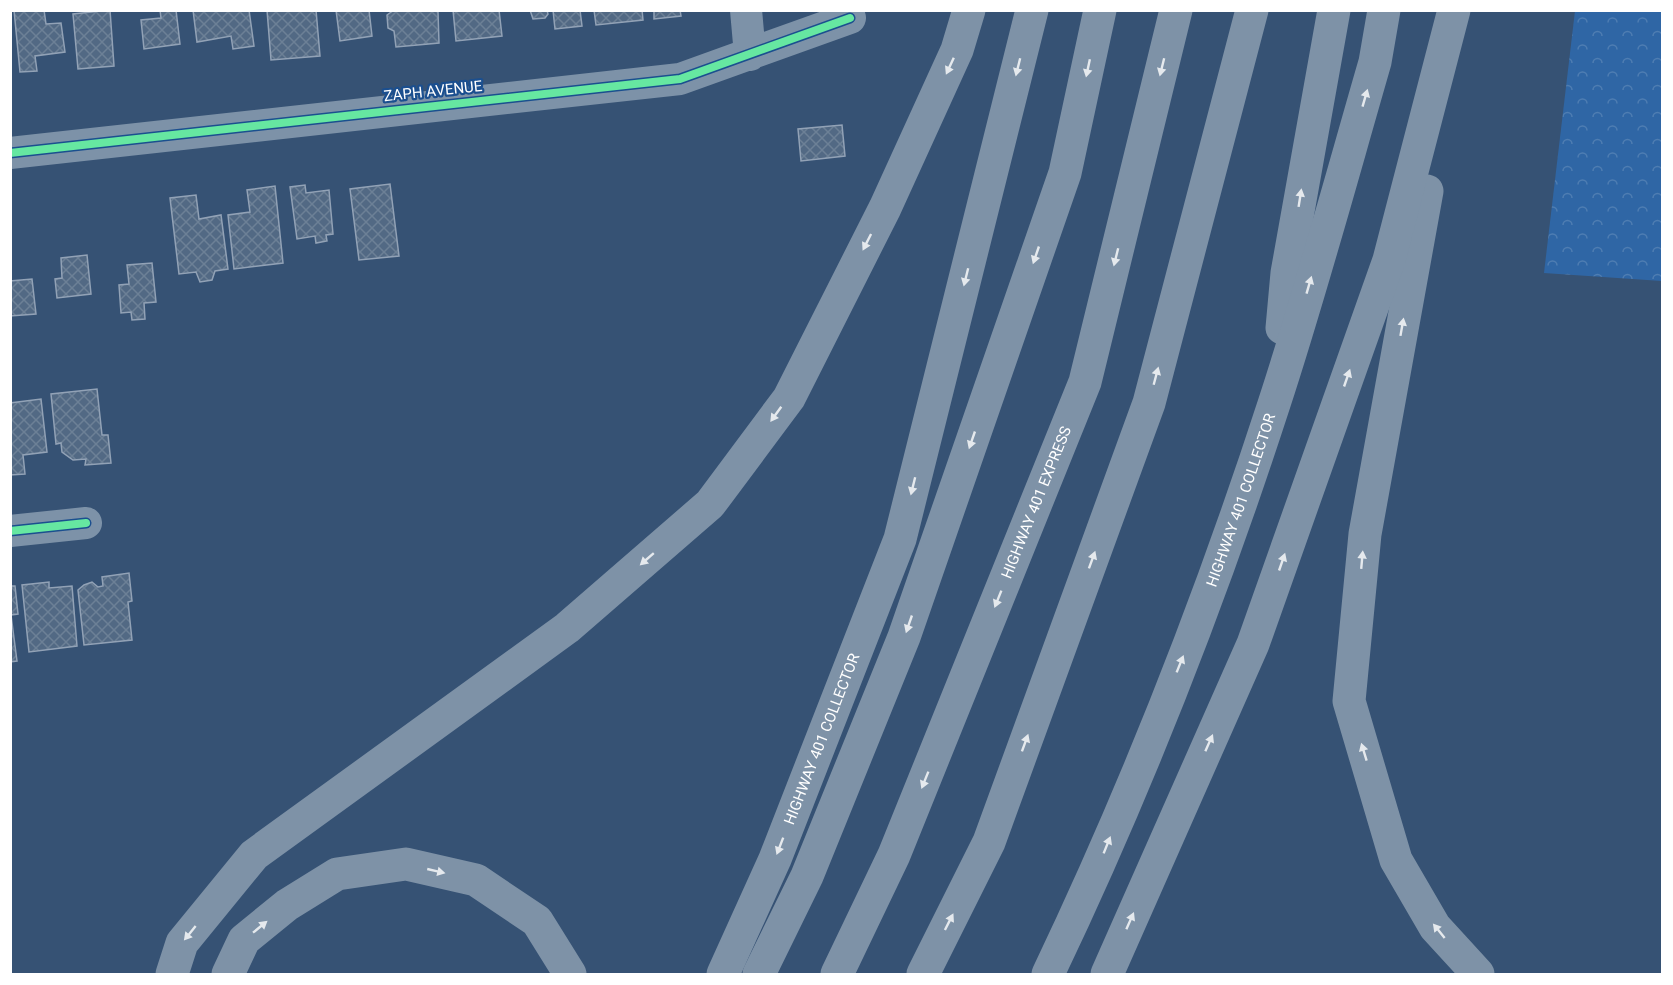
<svg xmlns="http://www.w3.org/2000/svg" width="1673" height="985" viewBox="0 0 1673 985" font-family="Roboto,sans-serif">
  <style>
    .forest { fill: url(#forest-crowns) }
    .building { fill: url(#building-cross-hatch); stroke: #92a2b6; stroke-width: 1.5 }
    .lines { fill: none; stroke-linecap: round; stroke-linejoin: round }
    .minor { stroke: #7d92a8; stroke-width: 32 }
    .motorway { stroke: #7e92a7; stroke-width: 33 }
    .cycleway-casing { stroke: #1b4f8f; stroke-width: 11 }
    .cycleway { stroke: #66e7a1; stroke-width: 8 }
    .oneway { fill: #e5e9ed }
    .labels { text-anchor: middle; stroke-width: 4.5; stroke-linejoin: round; paint-order: stroke }
    .street-label { font-size: 15px; fill: #fff; stroke: #1b4f8f }
  </style>
  <defs>
    <pattern id="forest-crowns" width="20" height="18" patternUnits="userSpaceOnUse" patternTransform="scale(1.5)"><rect width="20" height="18" fill="#2f66a5"/><path d="M2 6a3 3 0 1 1 6 0M12 15a3 3 0 1 1 6 0" fill="none" stroke="#4e7db2"/></pattern>
    <pattern id="building-cross-hatch" width="8" height="8" patternUnits="userSpaceOnUse" patternTransform="scale(1.5)"><rect width="8" height="8" fill="#526984"/><path d="M0 0l8 8M0 8l8-8" fill="none" stroke="#6c8096"/></pattern>
  </defs>
  <rect width="100%" height="100%" fill="#365274"/>
  <path class="forest" d="M1575 11H1662V281L1544 273Z"/>
  <path class="building" d="M14 10H44L46 24 61 23 65 52 35 56 37 71 20 72Z
    M110 10 114 66 78 69 73 14Z
    M160 10H176L180 44 144 49 141 20 161 18Z
    M193 10H249L254 46 233 49 231 36 197 42Z
    M267 10H316L320 56 271 60Z
    M336 10H369L372 36 340 41Z
    M434 10 438 12 439 43 396 47 394 31 388 28 387 15 394 10Z
    M453 10H499L502 36 456 41Z
    M530 10H547L548 14 545 18 533 19Z
    M553 10H580L582 26 555 29Z
    M594 10H642L643 20 596 25Z
    M654 10H680L681 16 654 19Z
    M842 125 845 156 801 161 798 129Z
    M390 184 399 256 359 260 350 189Z
    M305 185 306 193 329 190 333 234 326 235 327 241 316 243 315 236 297 239 290 187Z
    M275 186 283 263 234 269 228 215 250 212 247 190Z
    M196 195 199 219 221 215 228 269 215 271 212 280 200 282 196 272 179 274 170 198Z
    M87 255 91 294 57 298 55 279 62 278 61 258Z
    M152 263 156 302 144 303 145 319 132 320 131 312 121 313 119 285 129 284 127 265Z
    M32 279 36 314 10 316V281Z
    M97 389 102 435H108L111 463 85 465 86 459 73 460 62 452 61 443 56 444 51 394Z
    M41 399 47 452 23 455 25 474 10 475V403Z
    M129 573 132 601 128 602 132 640 84 645 78 590 84 585 92 582 98 587 103 586 102 577Z
    M49 582V588L72 586 77 646 29 652 22 585Z
    M10 586H15L18 614 11 615 17 661 10 662Z"/>
  <g class="lines">
    <path class="minor" d="M746 10 750 55
      M10 153 680 79 850 18
      M10 531 86 523"/>
    <g class="motorway">
      <path d="M1427 191 1365 534 1349 701 1396 860 1435 927 1478 974"/>
      <path d="M1282 328 1287 273 1334 10"/>
      <path d="M172 974 182 943 254 855 567 628 710 504 789 398 885 208 957 50 969 10"/>
      <path d="M228 974 244 940 287 905 337 874 406 864 476 880 537 921 570 974"/>
      <path id="s1" d="M723 974 775 859 900 539 1032 10"/>
      <path d="M759 974 807 876 904 637 1065 173 1100 10"/>
      <path id="s2" d="M837 974 894 855 1085 382 1176 10"/>
      <path d="M923 974 989 842 1149 403 1252 10"/>
      <path id="s3" d="M1048 974C1136 790 1211 598 1274 404 1311 291 1342 176 1375 62L1384 10"/>
      <path d="M1107 974 1253 644 1389 260 1454 10"/>
    </g>
    <defs>
      <path id="cycleway" d="M10 153 680 79 850 18
        M10 531 86 523"/>
    </defs>
    <use href="#cycleway" class="cycleway-casing"/>
    <use href="#cycleway" class="cycleway"/>
  </g>
  <defs><path id="oneway-solid" d="M-6-.8H1V-3.2L6.5 0L1 3.2V.8H-6Z" transform="scale(1.5)"/></defs>
  <g class="oneway">
    <use href="#oneway-solid" transform="translate(950 66) rotate(115)"/>
    <use href="#oneway-solid" transform="translate(1018 67) rotate(104)"/>
    <use href="#oneway-solid" transform="translate(1162 67) rotate(104)"/>
    <use href="#oneway-solid" transform="translate(1088 68) rotate(102)"/>
    <use href="#oneway-solid" transform="translate(1365 98) rotate(-74)"/>
    <use href="#oneway-solid" transform="translate(1300 198) rotate(-81)"/>
    <use href="#oneway-solid" transform="translate(867 242) rotate(117)"/>
    <use href="#oneway-solid" transform="translate(1036 255) rotate(109)"/>
    <use href="#oneway-solid" transform="translate(1116 257) rotate(104)"/>
    <use href="#oneway-solid" transform="translate(966 277) rotate(104)"/>
    <use href="#oneway-solid" transform="translate(1309 285) rotate(-74)"/>
    <use href="#oneway-solid" transform="translate(1402 327) rotate(-80)"/>
    <use href="#oneway-solid" transform="translate(1156 376) rotate(-75)"/>
    <use href="#oneway-solid" transform="translate(1347 378) rotate(-71)"/>
    <use href="#oneway-solid" transform="translate(776 414) rotate(126)"/>
    <use href="#oneway-solid" transform="translate(972 440) rotate(109)"/>
    <use href="#oneway-solid" transform="translate(913 486) rotate(104)"/>
    <use href="#oneway-solid" transform="translate(647 559) rotate(139)"/>
    <use href="#oneway-solid" transform="translate(1092 560) rotate(-70)"/>
    <use href="#oneway-solid" transform="translate(1362 560) rotate(-85)"/>
    <use href="#oneway-solid" transform="translate(1282 562) rotate(-71)"/>
    <use href="#oneway-solid" transform="translate(998 599) rotate(112)"/>
    <use href="#oneway-solid" transform="translate(909 624) rotate(109)"/>
    <use href="#oneway-solid" transform="translate(1180 664) rotate(-68)"/>
    <use href="#oneway-solid" transform="translate(1025 743) rotate(-70)"/>
    <use href="#oneway-solid" transform="translate(1209 743) rotate(-66)"/>
    <use href="#oneway-solid" transform="translate(1364 752) rotate(-107)"/>
    <use href="#oneway-solid" transform="translate(925 780) rotate(112)"/>
    <use href="#oneway-solid" transform="translate(1107 845) rotate(-68)"/>
    <use href="#oneway-solid" transform="translate(780 846) rotate(111)"/>
    <use href="#oneway-solid" transform="translate(436 871) rotate(13)"/>
    <use href="#oneway-solid" transform="translate(1130 921) rotate(-66)"/>
    <use href="#oneway-solid" transform="translate(949 922) rotate(-63)"/>
    <use href="#oneway-solid" transform="translate(260 927) rotate(-39)"/>
    <use href="#oneway-solid" transform="translate(1439 931) rotate(-129)"/>
    <use href="#oneway-solid" transform="translate(190 933) rotate(129)"/>
  </g>
  <g class="labels">
    <g class="street-label">
      <text transform="translate(433 91) rotate(-6)" y="5">ZAPH AVENUE</text>
      <text dy="5" stroke="none"><textPath href="#s3" startOffset="512">HIGHWAY 401 COLLECTOR</textPath></text>
      <text dy="5" stroke="none"><textPath href="#s2" startOffset="512">HIGHWAY 401 EXPRESS</textPath></text>
      <text dy="5" stroke="none"><textPath href="#s1" startOffset="255">HIGHWAY 401 COLLECTOR</textPath></text>
    </g>
  </g>
  <rect width="1673" height="985" fill="none" stroke="#ffffff" stroke-width="24"/>
</svg>
